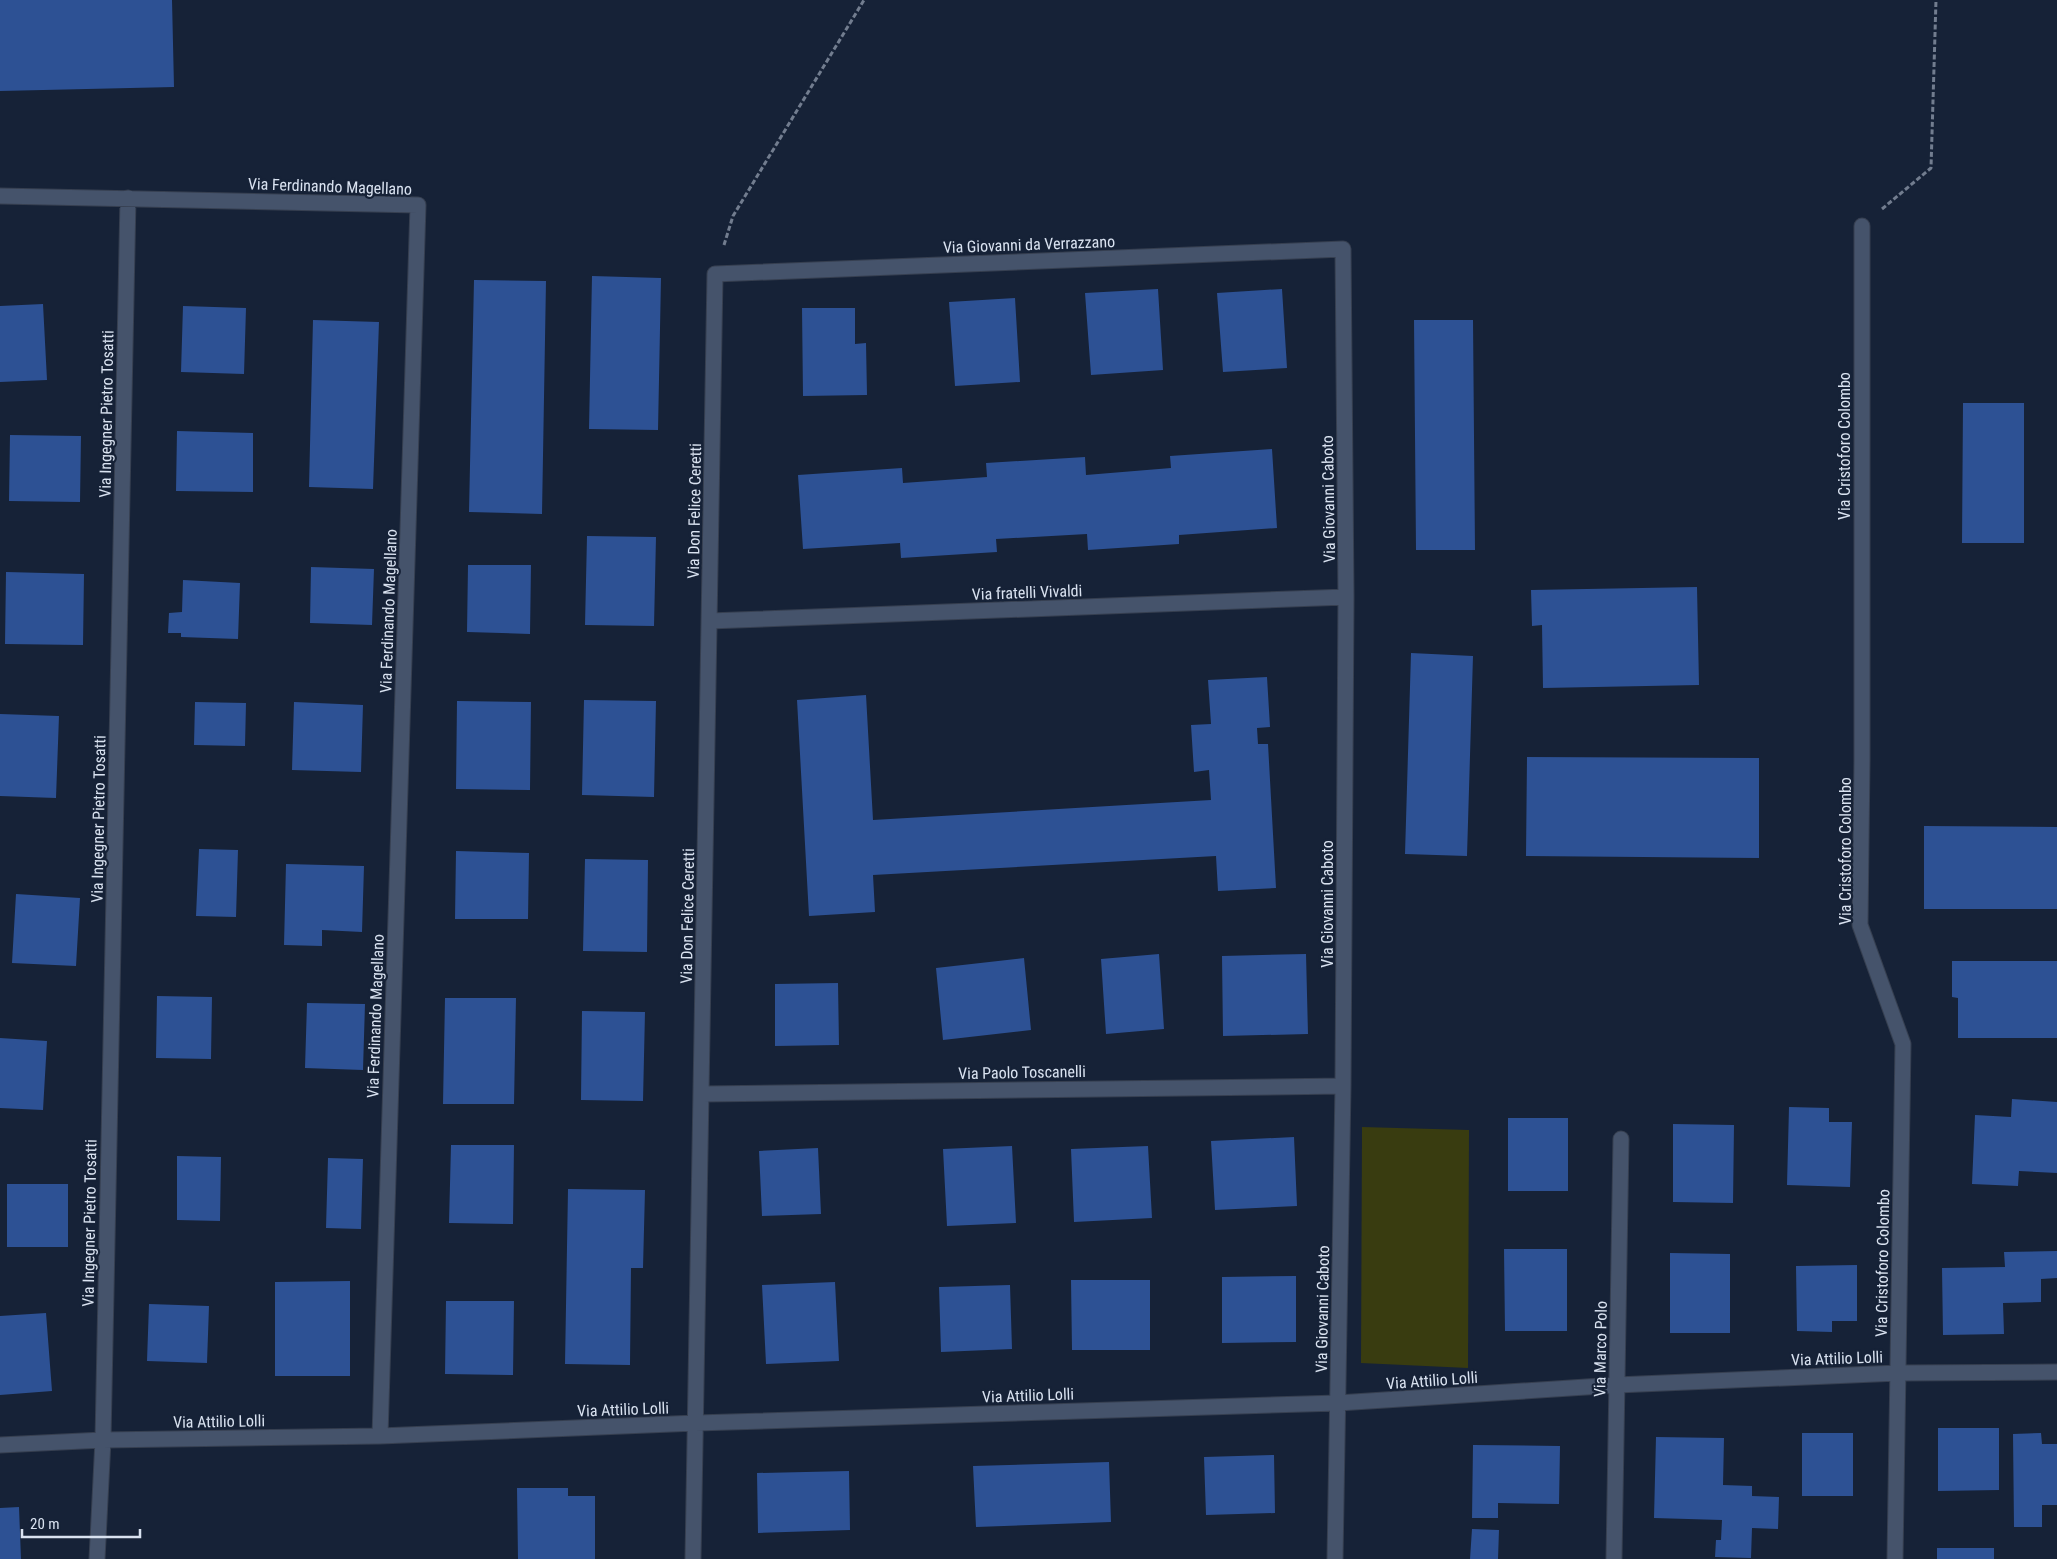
<svg xmlns="http://www.w3.org/2000/svg" width="2057" height="1559" viewBox="0 0 2057 1559" font-family="'Roboto Condensed',sans-serif">
  <style>
    .green { fill: #393c10 }
    .building { fill: #2d5194 }
    .lines { fill: none; stroke-linecap: round; stroke-linejoin: round }
    .minor-casing { stroke: #363f50; stroke-width: 17 }
    .path { stroke: #727d8f; stroke-width: 3; stroke-dasharray: 5 2.5; stroke-linecap: butt }
    .minor { stroke: #45536b; stroke-width: 15 }
    .labels { text-anchor: middle; stroke-width: 4.5; stroke-linejoin: round; paint-order: stroke }
    .street-label { font-size: 16px; fill: #d9e2f0; stroke: #162237 }
  </style>
  <rect width="100%" height="100%" fill="#162237"/>
  <path class="green" d="M1362 1127 1469 1130 1468 1368 1361 1363Z"/>
  <path class="building" d="M0 0H172L174 87 0 91Z
    M592 276 661 278 658 430 589 429Z
    M474 280 546 281 542 514 469 512Z
    M1158 289 1163 370 1091 375 1085 293Z
    M1282 289 1287 368 1223 372 1217 293Z
    M1015 298 1020 382 955 386 949 302Z
    M43 304 47 380 0 382V306Z
    M183 306 246 308 244 374 181 372Z
    M802 308H855V344L866 343 867 395 803 396Z
    M313 320 379 322 373 489 309 487Z
    M1414 320H1473L1475 550H1416Z
    M1963 403H2024V543H1962Z
    M177 431 253 433V492L176 491Z
    M10 435 81 436 80 502 9 501Z
    M1272 449 1277 528 1179 535V544L1088 550 1087 534 996 539 997 552 901 558 900 543 803 549 798 475 902 468 903 483 987 477 986 463 1085 457 1086 475 1171 468 1170 456Z
    M587 536 656 537 654 626 585 625Z
    M468 565H531L530 634 467 632Z
    M311 567 374 569 372 625 310 623Z
    M6 572 84 574 83 645 5 644Z
    M183 580 240 583 238 639 181 637V633H168L169 613 182 612Z
    M1697 587 1699 685 1543 688 1542 625 1532 626 1531 590Z
    M1411 653 1473 656 1467 856 1405 854Z
    M1267 677 1270 727 1257 728 1258 744H1268L1276 888 1218 891 1216 856 873 875 875 912 809 916 797 700 866 695 873 820 1211 800 1209 770 1194 772 1191 725 1211 724 1208 680Z
    M584 700 656 701 654 797 582 795Z
    M457 701 531 702 530 790 456 789Z
    M195 702 246 703 245 746 194 745Z
    M294 702 363 705 361 772 292 770Z
    M0 714 59 716 56 798 0 796Z
    M1527 757 1759 758V858L1526 856Z
    M1924 826 2057 827V909H1924Z
    M199 849 238 850 236 917 196 916Z
    M456 851 529 853 528 919H455Z
    M585 859 648 860 647 952 583 951Z
    M286 864 364 866 362 932 322 930V946L284 945Z
    M16 894 80 898 76 966 12 963Z
    M1159 954 1164 1029 1106 1034 1101 959Z
    M1306 954 1308 1034 1223 1036 1222 956Z
    M1024 958 1031 1030 943 1040 936 968Z
    M1952 961H2057V1038H1958V998L1952 997Z
    M838 983 839 1045 775 1046V984Z
    M157 996 212 997 211 1059 156 1058Z
    M445 998H516L514 1104H443Z
    M307 1003 365 1004 363 1070 305 1068Z
    M582 1011 645 1012 643 1101 581 1100Z
    M0 1038 47 1041 43 1110 0 1108Z
    M2012 1099 2057 1102V1173L2019 1171 2018 1186 1972 1184 1975 1115 2011 1117Z
    M1789 1107 1829 1108V1122H1852L1850 1187 1787 1185Z
    M1508 1118H1568V1191H1508Z
    M1673 1124 1734 1125 1733 1203 1673 1202Z
    M1294 1137 1297 1206 1215 1210 1211 1141Z
    M451 1145H514L513 1224 449 1223Z
    M1012 1146 1016 1223 947 1226 943 1149Z
    M1148 1146 1152 1218 1074 1222 1071 1149Z
    M818 1148 821 1214 762 1216 759 1151Z
    M177 1156 221 1157 220 1221 177 1220Z
    M328 1158 363 1159 361 1229 326 1228Z
    M7 1184H68V1247H7Z
    M568 1189 645 1190 643 1268H631L630 1365 565 1364Z
    M1504 1249H1567V1331H1505Z
    M2057 1251V1278L2041 1279V1302L2003 1303 2004 1334 1943 1335 1942 1268 2005 1267 2004 1252Z
    M1670 1253 1730 1254V1333H1670Z
    M1857 1265V1321H1832V1332L1797 1331 1796 1266Z
    M1296 1276V1342L1222 1343V1277Z
    M1071 1280H1150V1350H1072Z
    M350 1281V1376H275V1282Z
    M835 1282 839 1361 766 1364 762 1285Z
    M1010 1285 1012 1349 941 1352 939 1287Z
    M446 1301H514L513 1375 445 1374Z
    M149 1304 209 1306 207 1363 147 1361Z
    M46 1313 52 1391 0 1395V1316Z
    M1938 1428H1999V1490L1938 1491Z
    M1802 1433H1853V1496H1802Z
    M2041 1433 2042 1444H2057V1505H2042V1527H2014L2013 1434Z
    M1656 1437 1724 1438 1723 1485 1752 1486V1496L1779 1497 1778 1529 1752 1528 1751 1558 1715 1557 1716 1540H1721L1722 1520 1654 1518Z
    M1473 1445 1560 1446 1559 1504 1498 1503V1518H1472Z
    M1274 1455 1275 1513 1206 1515 1204 1457Z
    M1109 1462 1111 1522 976 1527 973 1466Z
    M849 1471 850 1530 758 1533 757 1473Z
    M517 1488H568V1496H595V1559H518Z
    M19 1507 21 1559H0V1508Z
    M1472 1529 1499 1530 1498 1559H1470Z
    M1937 1548H1994V1559H1937Z"/>
  <g class="lines">
    <defs>
      <path id="minor" d="M0 196 418 205 380 1436
        M1862 226V761L1860 925 1903 1044 1895 1559
        M709 621 1346 597
        M702 1094 1343 1086
        M0 1445 103 1440 380 1436 696 1423 1338 1403 1617 1385 1898 1373 2057 1372
        M97 1559 103 1440 128 198
        M693 1559 715 274 1343 249 1346 597 1343 1086 1335 1559
        M1614 1559 1621 1139"/>
    </defs>
    <use href="#minor" class="minor-casing"/>
    <path class="path" d="M1882 209 1931 168 1936 0
      M724 245 733 216 864 0"/>
    <use href="#minor" class="minor"/>
  </g>
  <g class="labels">
    <g class="street-label">
      <text transform="translate(330 186) rotate(2)" y="6">Via Ferdinando Magellano</text>
      <text transform="translate(1029 244) rotate(-2)" y="6">Via Giovanni da Verrazzano</text>
      <text transform="translate(106 414) rotate(-89)" y="6">Via Ingegner Pietro Tosatti</text>
      <text transform="translate(1844 446) rotate(-90)" y="6">Via Cristoforo Colombo</text>
      <text transform="translate(1328 499) rotate(-91)" y="6">Via Giovanni Caboto</text>
      <text transform="translate(694 511) rotate(-89)" y="6">Via Don Felice Ceretti</text>
      <text transform="translate(1027 592) rotate(-2)" y="6">Via fratelli Vivaldi</text>
      <text transform="translate(388 611) rotate(-88)" y="6">Via Ferdinando Magellano</text>
      <text transform="translate(98 819) rotate(-89)" y="6">Via Ingegner Pietro Tosatti</text>
      <text transform="translate(1845 851) rotate(-90)" y="6">Via Cristoforo Colombo</text>
      <text transform="translate(1327 904) rotate(-90)" y="6">Via Giovanni Caboto</text>
      <text transform="translate(687 916) rotate(-89)" y="6">Via Don Felice Ceretti</text>
      <text transform="translate(375 1016) rotate(-88)" y="6">Via Ferdinando Magellano</text>
      <text transform="translate(1022 1072) rotate(-1)" y="6">Via Paolo Toscanelli</text>
      <text transform="translate(89 1223) rotate(-89)" y="6">Via Ingegner Pietro Tosatti</text>
      <text transform="translate(1882 1263) rotate(-89)" y="6">Via Cristoforo Colombo</text>
      <text transform="translate(1322 1309) rotate(-89)" y="6">Via Giovanni Caboto</text>
      <text transform="translate(1600 1349) rotate(-89)" y="6">Via Marco Polo</text>
      <text transform="translate(1837 1358) rotate(-2)" y="6">Via Attilio Lolli</text>
      <text transform="translate(1432 1380) rotate(-4)" y="6">Via Attilio Lolli</text>
      <text transform="translate(1028 1395) rotate(-2)" y="6">Via Attilio Lolli</text>
      <text transform="translate(623 1409) rotate(-2)" y="6">Via Attilio Lolli</text>
      <text transform="translate(219 1421) rotate(-1)" y="6">Via Attilio Lolli</text>
    </g>
  </g>
  <path d="M22 1529v8h118v-8" fill="none" stroke="#d9e2f0" stroke-width="2.5"/>
  <text x="30" y="1529" font-size="15" fill="#d9e2f0" stroke="#162237" stroke-width="4" paint-order="stroke">20 m</text>
</svg>
